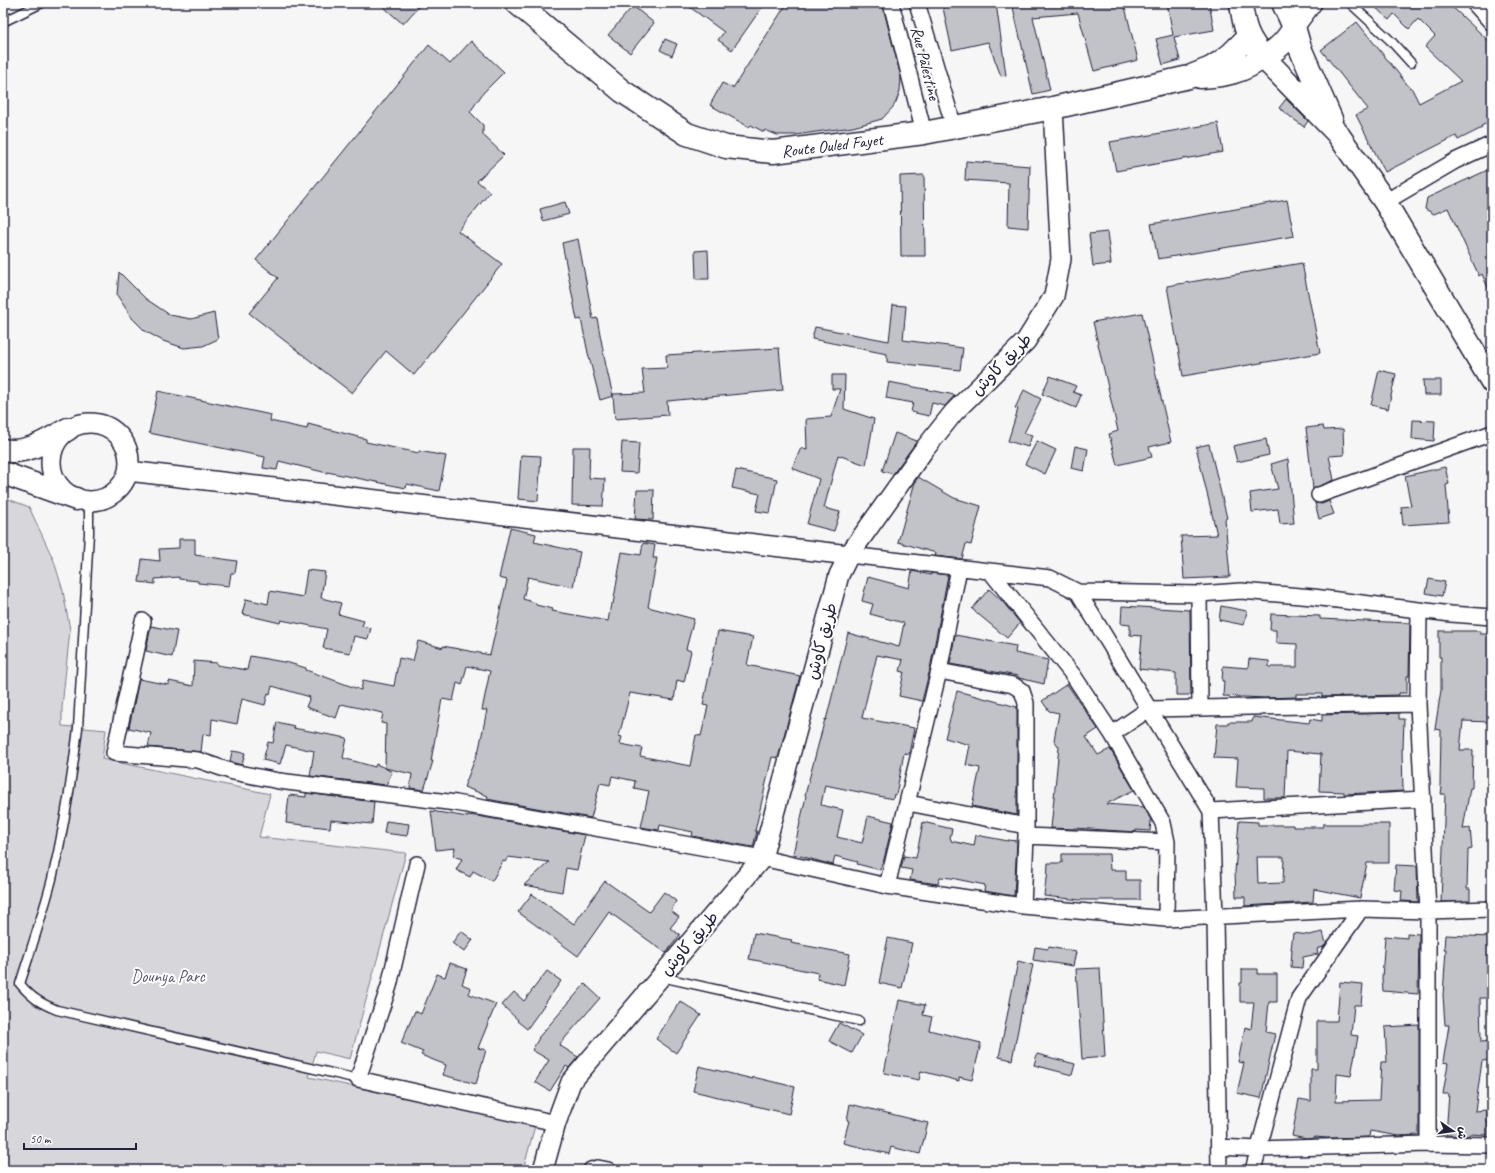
<svg xmlns="http://www.w3.org/2000/svg" width="1495" height="1173" viewBox="0 0 1495 1173" font-family="Caveat,'Playpen Sans Arabic',sans-serif">
  <style>
    .green { fill: #d7d7db; stroke: #7c7c8b }
    .building { fill: #c2c2c9; stroke: #22223b; fill-rule: evenodd }
    .lines { fill: none; stroke-linecap: round; stroke-linejoin: round }
    .service-casing { stroke: #22223b; stroke-width: 11 }
    .minor-casing { stroke: #22223b; stroke-width: 18 }
    .tertiary-casing { stroke: #22223b; stroke-width: 22 }
    .secondary-casing { stroke: #22223b; stroke-width: 25 }
    .trunk-casing { stroke: #22223b; stroke-width: 25 }
    .motorway-casing { stroke: #22223b; stroke-width: 25 }
    .service { stroke: #fff; stroke-width: 8 }
    .minor { stroke: #fff; stroke-width: 15 }
    .tertiary { stroke: #fff; stroke-width: 19 }
    .secondary { stroke: #fff; stroke-width: 22 }
    .trunk { stroke: #fff; stroke-width: 22 }
    .motorway { stroke: #fff; stroke-width: 22 }
    .labels { text-anchor: middle; stroke-width: 4; stroke-linejoin: round; paint-order: stroke }
    .street-label { font-size: 17px; fill: #22223b; stroke: #fff }
    .park-label { font-size: 17px; fill: #58586b; stroke: #fff }
  </style>
  <rect width="100%" height="100%" fill="#f6f6f7"/>
  <filter id="ink" filterUnits="userSpaceOnUse"><feTurbulence type="fractalNoise" baseFrequency=".025" numOctaves="2"/><feDisplacementMap in="SourceGraphic" scale="8" xChannelSelector="R" yChannelSelector="G"/><feConvolveMatrix kernelMatrix="1 2 1 2 8 2 1 2 1" color-interpolation-filters="sRGB"/></filter>
  <g filter="url(#ink)">
    <path class="green" d="M3 497 29 507 54 561 63 591 70 630 62 707V726L106 730 102 759 270 794 259 837 406 853 350 1059 316 1051 309 1077 535 1126 523 1170H3Z"/>
    <path class="building" d="M379 3H422L403 24Z
      M684 3H765L732 50 718 40 724 32Z
      M787 3H882L901 77 900 91 896 102 893 107 882 119 853 127 830 130 795 135H777L765 130 764 132 751 125 749 127 710 105 722 83 733 88Z
      M942 3H996L1006 75 1001 76 988 42 952 50Z
      M1012 3H1122L1126 11 1138 60 1094 71 1078 13 1033 17 1050 90 1033 94Z
      M1167 3H1209L1214 30 1174 37 1180 60 1163 65 1156 39 1173 35Z
      M1371 3H1448L1492 44V121L1481 126 1482 128 1458 140 1456 136 1385 172 1356 115 1368 109 1321 50 1357 22 1410 88 1411 87 1419 103 1461 81 1425 47 1435 36 1418 19 1409 29 1394 14 1389 20Z
      M633 6 654 23 630 53 608 35Z
      M665 39 677 44 672 56 660 50Z
      M471 41 504 72 483 93 470 112 483 125V135L504 155 477 181 490 192 458 231 502 264 414 375 386 351 352 393 249 313 278 278 256 260 429 45 450 64Z
      M1286 99 1308 121 1304 127 1279 108Z
      M1218 123 1223 152 1116 171 1110 142Z
      M966 161 1030 166 1028 228 1008 226 1009 183 965 180Z
      M1492 168V297L1482 274 1479 276 1448 208 1434 214 1425 209 1427 198Z
      M924 175 925 256H901L900 176Z
      M1287 200 1294 236 1158 259 1151 224Z
      M565 202 569 214 543 221 540 209Z
      M1107 232 1111 264 1093 266 1089 234Z
      M578 239 593 319 597 318 606 366 613 396V394L645 393 642 369 667 368 666 355 779 348 783 390 667 401 668 415 615 419 613 396 600 400 588 353 581 319 577 320 562 243Z
      M708 250 709 279H696L695 251Z
      M1302 263 1320 353 1183 376 1167 286Z
      M119 272 146 299 170 315 191 319 214 313 218 339 203 346 184 348 163 341 145 331 132 318 117 295Z
      M893 305 906 306 903 340 963 348 960 370 887 362V354L812 339 815 327 889 341Z
      M1142 313 1171 442 1149 447 1152 457 1117 465 1109 434 1118 431 1093 322Z
      M1379 370 1396 374 1388 409 1371 405Z
      M832 375H845L844 409 874 419 866 465 838 455 824 508 840 512 834 531 807 524 819 479 792 468 801 448 807 450 806 419 831 417 840 389H832Z
      M1050 376 1076 386 1073 392 1081 395 1076 408 1042 394Z
      M1423 380H1441V395H1424Z
      M889 382 955 395 945 406 932 403 929 416 911 412 913 403 886 398Z
      M1024 390 1041 399 1024 433 1032 435 1028 447 1008 441 1018 409 1015 408Z
      M158 391 271 415 270 421 307 429 308 424 366 439V442L419 453V451L446 456 439 491 407 484 406 488 327 472V473L279 461 277 470 263 468 265 457 149 433Z
      M1413 420 1435 421 1434 441 1412 439Z
      M1323 426 1324 430 1343 429 1344 455 1329 456 1334 480 1313 489 1306 428Z
      M895 433 917 441 893 474 882 471Z
      M1266 439 1269 455 1237 462 1233 446Z
      M1037 441 1056 450 1045 474 1025 464Z
      M622 442 639 443 637 473 620 472Z
      M1209 444 1227 518 1225 519 1230 577 1184 579 1181 536 1217 535 1196 447Z
      M1075 446 1088 449 1084 471 1071 468Z
      M573 447H590L589 478 605 479 603 506 572 505Z
      M521 455 541 456 538 501 518 499Z
      M1288 459 1294 523 1280 524 1278 509 1252 512 1250 493 1278 489 1271 464Z
      M1445 467 1449 484 1446 485 1449 522 1403 525 1401 507 1411 506 1405 476Z
      M736 470 777 479 770 513 756 511 760 494 732 488Z
      M918 477 954 498 981 506 971 545 966 544 962 559 935 556 936 553 898 542 915 482Z
      M637 490H654L653 520 635 519Z
      M1329 501 1334 514 1319 519 1315 503 1322 504Z
      M510 528 536 534 534 542 580 552 573 587 528 577 523 599 536 603V605L553 609 552 611 608 621 611 604H613L622 552 641 555 643 543 655 545 653 558H657L648 607 694 619 686 649 691 651 684 682 677 680 674 700 630 693 619 736 622 737 620 744 642 748 640 756 690 766 696 735 701 736 708 706 703 705 718 631 753 637 747 665 800 676 778 758 772 757 755 831H757L753 847 692 836 693 832 660 825 659 830 641 827 649 791 634 788 635 781 612 776 610 785 600 783 591 818 487 799 488 796 464 787 479 749 487 710H482L490 671 467 666 462 685 457 683 453 701 442 699 431 761H433L424 790 410 788 412 774 385 768 392 772 386 785 310 776 314 751 286 745 280 764 263 760 268 742 273 743 277 722 294 726 293 728 347 738 343 758 375 767 376 764 385 768 386 724 381 723 383 713 341 704 336 718 306 707 310 697 272 686 270 694 268 693 265 705 242 699 237 724 212 719 211 735 203 734 201 752 148 747 151 733 129 728 139 679 169 685V681L193 686 194 661 217 663V665L247 670 250 656 289 663 306 668V670L361 690 363 680 394 686 399 658 413 661 418 641 443 648V646L490 655 507 580 499 578Z
      M179 539H195V555L237 561 235 573H231L229 586 198 583V581L179 579V577L155 579V584L139 582 142 559 160 561 159 549 179 548Z
      M307 570 325 572 321 598 341 603 338 614 364 621 362 626 371 628 368 639 354 636 350 653 323 648 327 629 281 620 280 623 242 614 246 599 268 604 270 591 303 597Z
      M912 571 931 575V573L948 575 930 669 922 701 899 696 904 672 900 671 903 660 877 655 862 718 914 728 909 754 904 753 896 795 894 794 893 799 825 785 821 805 843 810 837 837 862 843 868 816 893 822 883 863H882L880 870 857 864 858 862 835 856 833 865 793 854 806 796 805 795 825 719 826 720 848 633 899 647 904 623 870 614 873 604 862 601 868 577 909 588Z
      M1429 579 1445 582 1442 596 1426 593Z
      M989 589 1002 601 1020 623 1007 638 972 609Z
      M1122 606 1190 610 1191 695H1176V673L1139 669 1142 636 1130 635V625L1121 624Z
      M1221 606 1247 611 1244 625 1219 620Z
      M1271 614 1320 616V619L1410 623 1409 676H1407V693H1399V695L1322 697V694H1296V697L1265 698 1223 696 1224 681H1222L1223 666 1248 668 1249 659 1269 661V667H1297V644L1276 643V630H1270Z
      M151 626 177 631 172 657 146 651Z
      M1439 631H1480V634H1492L1491 722 1463 721 1460 750H1473L1472 788H1470L1463 829 1470 828 1472 849 1468 850 1467 889H1470V901L1441 902 1445 794H1441L1442 788 1440 787 1441 730 1435 729 1441 690V657H1439Z
      M955 635 1016 646 1015 653 1048 660 1044 684 1019 678 1018 676 950 664Z
      M1067 684 1098 729 1086 737 1098 755 1110 749 1134 790 1106 804 1144 807 1151 820 1150 831 1136 830V832L1074 828V829L1051 828 1059 747 1054 740 1059 713 1049 711 1042 701Z
      M957 691 1017 707V789L1016 793 1017 794V815L972 806 980 768 966 765 970 745 945 738Z
      M1399 713V719H1404L1403 749H1402L1403 791 1344 794V792L1319 791 1321 754 1287 751 1285 798H1264V788L1236 787 1238 759 1214 758 1217 724H1228V722H1252L1253 717 1309 723 1310 719 1322 721V715Z
      M232 751 245 753 242 765 230 762Z
      M306 793 374 802 372 824 331 820 330 828 286 823 289 795 306 797Z
      M431 811 468 817V815L483 817 585 835 577 870 566 868 562 892 524 885 549 862 508 857 505 862 503 861 492 881 473 871 470 877 456 870 462 859 453 856 455 848 436 850Z
      M386 821 409 824 407 836 384 833Z
      M1239 821 1258 822V825H1293V827H1323V824H1389V863H1367L1360 898 1314 889 1313 902 1245 906V897H1236L1235 872ZM1257 857H1284L1283 883 1258 884Z
      M923 822 952 829 950 838 951 839V841L974 846 976 835 1008 841V840L1017 841 1014 896 984 891 985 885 951 878 940 877 938 884 910 880 912 870 901 868 904 856 916 858Z
      M1062 854H1109L1110 870H1126V880H1140V900H1080L1044 896 1046 880H1047L1048 863H1062Z
      M1396 865 1417 866 1418 902 1401 901 1402 891 1394 890Z
      M605 881 649 912 664 892 676 901 671 911 679 917 670 928 680 935 666 953 609 912 578 956 518 912 532 894 574 924Z
      M461 931 473 940 464 952 452 943Z
      M1323 932 1326 944 1323 947 1317 949 1318 954 1303 957 1302 968 1291 967 1292 949H1291L1293 933 1309 935Z
      M754 933 792 940 791 943 850 954 844 985 817 979 818 973 749 959Z
      M1407 933 1419 934 1418 994 1383 991 1382 978 1385 936 1407 938Z
      M1445 935 1492 937V998H1480L1481 1042 1492 1041V1060L1482 1061 1475 1111 1487 1110V1123H1488V1135L1469 1134V1136L1446 1135 1449 1094H1443L1448 1063 1443 1062 1449 1025H1445L1443 995 1446 949H1444Z
      M888 938 912 943 902 988 879 983Z
      M1035 947 1048 949 1049 947 1076 952 1073 966 1033 960Z
      M1018 961 1033 965 1024 1004H1023L1012 1060 999 1057Z
      M450 963 467 969 462 984 471 988 469 994 496 1004 478 1048 486 1050 476 1084 443 1075 446 1065 421 1055 423 1052 401 1043 415 1011 421 1014 437 974 445 977Z
      M1100 968 1105 1057 1082 1059 1076 969Z
      M1242 969H1258V974H1277V1002H1269L1266 1032 1275 1034 1261 1098 1237 1093 1244 1063 1238 1062 1245 1027 1251 1029 1254 1002H1240V983H1242Z
      M547 971 561 981 527 1029 517 1021 518 1020 502 1005 514 992 524 1001Z
      M1340 982 1363 984 1361 1005H1354L1351 1035 1358 1036 1351 1076 1337 1074 1336 1101 1379 1100 1381 1062H1387L1385 1027 1419 1025V1135L1399 1136 1370 1131 1369 1137 1327 1138 1315 1137V1138L1306 1139 1292 1136 1299 1099 1311 1101V1069H1317V1021H1337Z
      M585 984 600 998 559 1045 578 1057 569 1068 566 1066 550 1091 535 1082 549 1060 532 1050 539 1038H538Z
      M899 1000 925 1005 923 1015 932 1017 929 1030 981 1043 972 1080 959 1077V1081L921 1071 919 1080 884 1073Z
      M680 1001 701 1015 676 1053 656 1039Z
      M839 1023 862 1035 852 1053 829 1041Z
      M1037 1054 1075 1064 1072 1075 1034 1065Z
      M699 1066 753 1079V1077L795 1087 789 1114 693 1091Z
      M850 1104 928 1123 920 1154 891 1147 889 1154 843 1143 849 1121 847 1120Z"/>
    <g class="lines">
      <defs>
        <path id="service" d="M1350 3 1391 41 1411 63
          M3 22 42 3
          M89 502V533L78 728C72 778 64 829 52 879 43 914 31 949 20 984 32 998 40 1003 57 1010L358 1079
          M661 977 859 1021"/>
        <path id="minor" d="M891 3 924 133
          M917 3 954 127
          M1474 3 1492 23
          M1385 202 1455 161 1492 144
          M1319 495 1492 433
          M849 555 1050 578 1078 592 1199 594 1241 591 1313 597 1451 614 1492 617
          M990 571 1073 675 1112 734 1163 823 1167 842 1166 919
          M1078 592 1211 811 1215 917 1219 1170
          M1199 594 1200 708
          M1419 610 1418 704 1428 911V1144
          M143 621 114 753 198 760 233 772 279 781 456 803 762 858 887 886 1023 906 1166 919 1361 909 1428 911 1492 909
          M939 671 1013 685 1022 691 1026 703V836L1023 906
          M1112 734 1149 709 1418 704
          M908 803 1026 826
          M1211 811 1423 799
          M1026 836 1167 842
          M417 864 389 986 358 1079 556 1123
          M887 886 939 671 959 568
          M1219 1147 1258 1149 1428 1144 1492 1145
          M591 1170 598 1168 608 1170
          M1253 1170 1299 998 1361 909"/>
        <path id="tertiary" d="M1294 27 1312 3
          M51 462a39 39 0 1 1 78 0a39 39 0 1 1-78 0Z
          M128 471 849 555
          M543 1170 556 1123 571 1082 762 858 839 575 849 555 923 451 954 412 1026 341 1054 296 1061 259 1053 108"/>
        <path id="secondary" d="M517 3 622 91 687 134 726 147 773 152 924 133 1053 108 1189 77 1211 68 1222 61 1231 54 1248 37
          M1294 27 1300 48 1331 119
          M1200 77C1224 76 1244 72 1263 57L1337 133 1385 202 1492 382"/>
        <path id="trunk" d="M1241 3C1244 28 1247 37 1263 57 1278 50 1287 41 1294 27L1283 3"/>
        <path id="motorway" d="M3 450C27 455 48 440 68 429
          M3 473 76 499"/>
      </defs>
      <use href="#service" class="service-casing"/>
      <use href="#minor" class="minor-casing"/>
      <use href="#tertiary" class="tertiary-casing"/>
      <use href="#secondary" class="secondary-casing"/>
      <use href="#trunk" class="trunk-casing"/>
      <use href="#motorway" class="motorway-casing"/>
      <use href="#service" class="service"/>
      <use href="#minor" class="minor"/>
      <use href="#tertiary" class="tertiary"/>
      <use href="#secondary" class="secondary"/>
      <use href="#trunk" class="trunk"/>
      <use href="#motorway" class="motorway"/>
    </g>
  </g>
  <g class="labels">
    <g class="street-label">
      <text transform="translate(926 63) rotate(76)" y="6">Rue Palestine</text>
      <text transform="translate(832 145) rotate(-7)" y="6">Route Ouled Fayet</text>
      <text transform="translate(1001 364) rotate(-46)" y="6">طريق كاوش</text>
      <text transform="translate(821 641) rotate(-75)" y="6">طريق كاوش</text>
      <text transform="translate(689 943) rotate(-49)" y="6">طريق كاوش</text>
    </g>
    <g class="park-label">
      <text x="168" y="982">Dounya Parc</text>
    </g>
  </g>
  <rect width="1495" height="1173" fill="none" stroke="#fff" stroke-width="16"/>
  <rect x="8" y="8" width="1479" height="1157" fill="none" stroke="#22223b" stroke-width="1.5" filter="url(#ink)"/>
  <g transform="translate(1453 1131) rotate(103)" stroke="#ffffff" stroke-width="3" paint-order="stroke">
  <path d="M0-3L7 15L0 10L-7 15Z" fill="#22223b"/>
  <text y="-6" font-size="11" font-weight="bold" text-anchor="middle" fill="#22223b">ش</text>
  </g>
  <path d="M24 1143v6h112v-6" fill="none" stroke="#22223b" stroke-width="2"/>
  <text x="30" y="1143" font-size="12" fill="#22223b" stroke="#ffffff" stroke-width="3" paint-order="stroke">50 m</text>
</svg>
